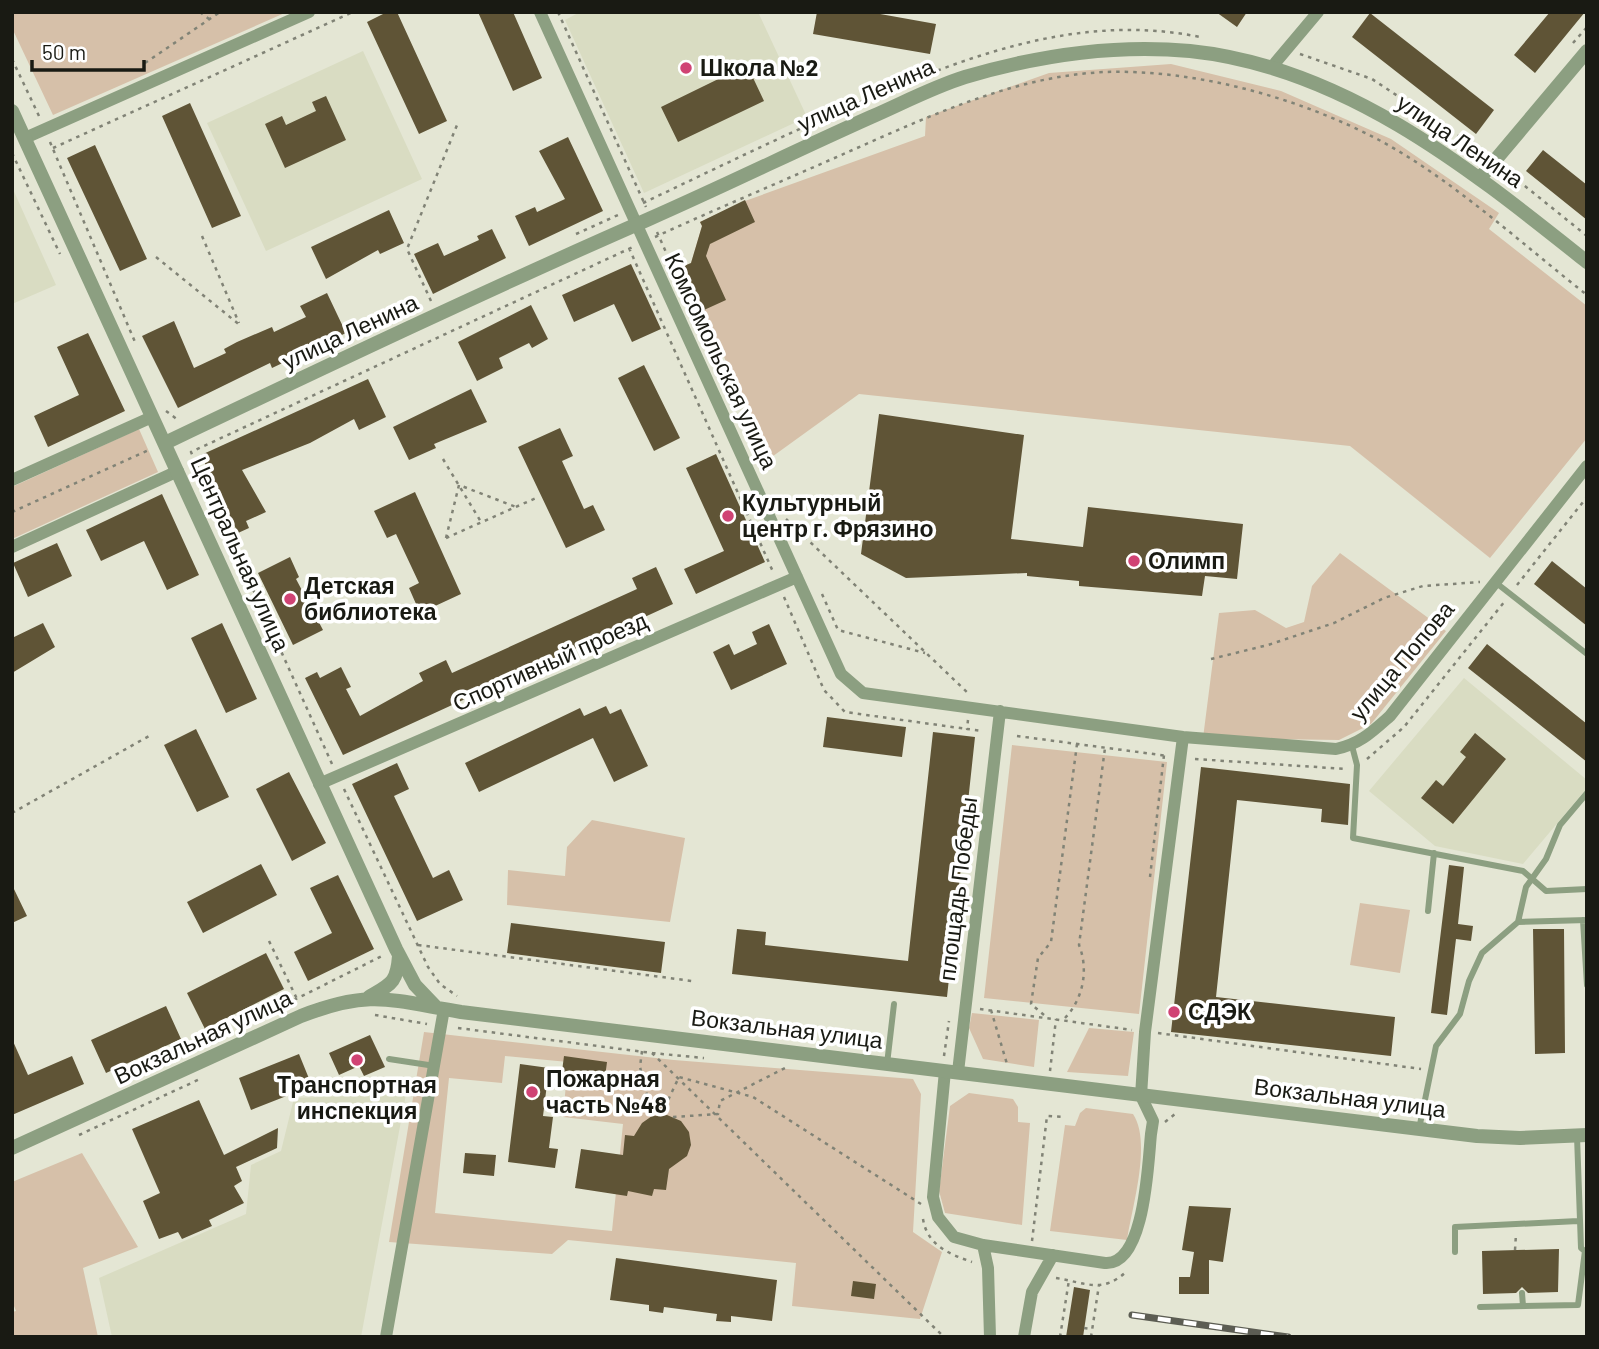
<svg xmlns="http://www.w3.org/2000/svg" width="1599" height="1349" viewBox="0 0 1599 1349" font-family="Barlow,sans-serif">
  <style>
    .built { fill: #d9dcc2 }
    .green { fill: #d6c0a9; fill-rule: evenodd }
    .building { fill: #5f5436 }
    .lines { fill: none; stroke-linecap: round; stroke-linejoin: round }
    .path { stroke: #818376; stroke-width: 2.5; stroke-dasharray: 3.5 5; stroke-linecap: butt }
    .service { stroke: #8c9f81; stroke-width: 6 }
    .minor { stroke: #8c9f81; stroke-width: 12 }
    .tertiary { stroke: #8c9f81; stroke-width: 14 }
    .rail-casing { stroke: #5c5d53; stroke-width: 7 }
    .rail { stroke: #fff; stroke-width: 4.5; stroke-dasharray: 13; stroke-linecap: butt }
    .poi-dot { fill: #d04374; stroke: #fff; stroke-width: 2.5 }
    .labels { text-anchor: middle; stroke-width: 7; stroke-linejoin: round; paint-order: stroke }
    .poi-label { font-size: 23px; font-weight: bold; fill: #191a13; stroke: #fff; text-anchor: start }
    .street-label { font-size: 23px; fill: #191a13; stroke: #fff }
  </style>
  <rect width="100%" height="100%" fill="#e4e6d4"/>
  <path class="built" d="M580 12H758L807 117 644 193 565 20Z
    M363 51 422 179 266 251 207 123Z
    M12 187 56 285 12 304Z
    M1464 678 1587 780V788L1523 864 1435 846 1369 791Z
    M406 1094 361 1337H112L99 1278 246 1214 251 1165 281 1151 294 1098Z"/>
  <path class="green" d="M12 12H287L53 115 12 28Z
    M1171 64 1281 91 1391 139 1499 213 1489 229 1587 306V438L1490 558 1350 446 859 394 769 459 684 266 691 263 702 226 700 222 745 201 925 136 926 117 1049 73Z
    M139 429 158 472 12 539V487Z
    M1340 553 1446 631 1371 724 1339 740 1203 738 1219 613 1255 610 1286 628 1304 622 1312 586Z
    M1012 745 1167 762 1139 1014 984 998Z
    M592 820 685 838 670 922 507 905 508 870 565 876 567 847Z
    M1360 903 1410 910 1400 973 1350 965Z
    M972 1013 1039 1020 1034 1067 983 1059 969 1028Z
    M1089 1028 1134 1032 1128 1076 1067 1072Z
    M424 1032 674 1060 913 1079 921 1094 913 1232 942 1252 920 1319 792 1306 796 1263 568 1240 552 1254 389 1242ZM505 1056 568 1062 563 1117 623 1124 612 1231 435 1213 449 1078 502 1083Z
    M969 1093 1013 1099 1018 1107V1122L1030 1123 1022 1225 945 1213 939 1191 950 1106Z
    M1086 1108 1133 1114C1152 1142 1132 1207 1127 1240L1050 1231 1065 1125 1075 1126 1080 1113Z
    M82 1153 138 1247 83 1268 98 1337H12V1312L16 1311 12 1301V1182Z"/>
  <path class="building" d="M387 12H397L447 121 419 134 367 22Z
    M478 12H513L542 78 513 91Z
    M817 12H869L936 24 930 54 813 34Z
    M1216 12H1247L1237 27Z
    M1550 12H1585L1535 73 1514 55Z
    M1370 13 1494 110 1476 134 1352 37Z
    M747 65 764 101 678 142 661 107Z
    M326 96 346 140 285 168 265 124 282 116 286 125 316 111 312 102Z
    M190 103 241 216 212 228 162 116Z
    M568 137 603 211 529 246 515 216 535 207 537 212 565 199 539 151Z
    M95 145 147 259 120 271 67 158Z
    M1543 150 1587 185V220L1526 171Z
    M745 200 755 222 710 244 706 256 726 300 704 310 684 266 691 263 702 226 700 222Z
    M389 210 404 243 380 254 378 250 326 279 311 247Z
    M492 229 506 258 433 294 414 254 438 243 444 256 479 240 477 236Z
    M631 264 661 329 632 342 614 304 574 322 562 295Z
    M327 293 346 333 272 368 270 363 178 408 142 336 174 321 194 368 226 353 224 349 237 342 272 327 274 332 306 317 300 306Z
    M531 305 548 339 532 348 529 343 499 358 503 368 477 381 458 342Z
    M88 333 125 411 48 447 34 416 79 395 57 347Z
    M644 365 680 438 654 451 618 378Z
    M368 379 386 417 359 430 354 419 310 443 242 470 266 512 246 521 249 528 238 533 201 455Z
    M471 389 487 422 434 444 436 448 409 460 393 427Z
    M879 414 1024 435 1011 539 1083 547 1088 507 1243 524 1237 579 1205 576 1202 596 1079 586V581L1027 576V573L906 578 861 554Z
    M560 428 573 456 562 461 584 509 593 505 605 530 566 548 518 447Z
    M716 454 765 562 696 594 684 569 724 551 686 468Z
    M415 492 461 594 420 613 409 588 419 583 396 534 387 538 374 511Z
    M162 494 199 575 167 590 144 541 101 561 86 530Z
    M57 543 72 576 28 597 13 563Z
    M290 557 299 577 296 579 323 630 293 645 258 573Z
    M1552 561 1587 589V626L1534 584Z
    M656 567 673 604 343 755 305 678 317 672 320 678 341 667 351 687 346 689 360 716 423 681 419 673 446 660 452 673 637 589 632 578Z
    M43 623 55 647 12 673V638Z
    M222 623 257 699 226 713 191 638Z
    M769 624 787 664 731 690 713 652 729 644 734 655 757 644 752 632Z
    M1487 644 1587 724V762L1468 668Z
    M606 706 610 714 621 709 648 766 614 782 593 738 479 792 465 763 580 708 584 716Z
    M827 717 906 727 902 757 823 747Z
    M196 729 229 797 197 812 164 745Z
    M933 732 975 737 947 997 732 974 737 929 766 932 765 945 908 961Z
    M1475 733 1506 759 1453 824 1421 798 1436 780 1443 786 1466 757 1460 752Z
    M397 763 409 789 394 796 433 878 449 870 463 900 417 921 352 784Z
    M1201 767 1350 784 1348 825 1321 822 1322 809 1237 800 1216 997 1395 1017 1391 1056 1171 1032Z
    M289 772 326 843 292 861 256 789Z
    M261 864 277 895 203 933 187 902Z
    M1449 865 1464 867 1458 924 1473 926 1471 941 1456 939 1447 1015 1431 1013Z
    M338 875 374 949 308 981 294 952 332 933 310 888Z
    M12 885 27 916 12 923Z
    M511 923 665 942 661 973 507 953Z
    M1533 929H1564L1565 1053 1535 1054Z
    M266 953 284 989 205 1029 187 993Z
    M166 1006 181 1039 106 1073 91 1040Z
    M370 1035 385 1067 364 1076 359 1066 339 1075 329 1053Z
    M12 1039 28 1075 72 1056 84 1084 12 1115Z
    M299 1054 312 1086 251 1110 239 1078Z
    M564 1056 607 1062 604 1085 561 1079Z
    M520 1064 549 1068 543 1116 553 1117 549 1148 558 1149 555 1168 508 1162Z
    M199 1100 224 1155 278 1128 277 1148 236 1167 242 1181 234 1186 244 1203 209 1220 212 1226 182 1239 178 1232 159 1239 143 1201 160 1193 132 1129Z
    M667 1115 681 1121 689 1132 691 1145 687 1156 669 1169 666 1190 654 1189 652 1196 628 1191 627 1196 575 1188 581 1149 623 1155 625 1135 634 1136 642 1123 652 1116Z
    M465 1153 496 1155 494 1176 463 1173Z
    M1189 1206 1231 1208 1223 1262 1209 1260V1294H1179V1277H1190L1194 1252 1182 1250Z
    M1559 1249 1558 1292 1528 1293 1522 1287 1516 1293 1483 1294 1482 1251Z
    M616 1258 777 1280 772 1321 731 1316V1322L716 1321 717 1314 664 1307 663 1313 649 1311V1305L610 1300Z
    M853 1281 876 1284 874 1299 851 1296Z
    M1074 1287 1090 1290 1083 1337H1066Z"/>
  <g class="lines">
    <path class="path" d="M200 12 209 19
      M558 12 646 207
      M1573 43 1587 27
      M1300 54 1372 79 1484 153
      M12 59 39 116
      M145 63 220 12
      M50 142 135 342
      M53 148 353 12
      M12 153 60 254
      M1505 170 1587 236
      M643 203C717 168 790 132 865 100 972 54 1083 13 1200 37
      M657 232 690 306
      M576 234 618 215
      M202 236 239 323
      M655 237C716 209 778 183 839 156 923 119 1012 76 1105 72 1195 69 1300 98 1379 140 1452 179 1522 244 1587 295
      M629 248 774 574
      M156 257 241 326
      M431 301 407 249 457 125
      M166 411 178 420
      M443 459 481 522
      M12 512 151 449
      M786 519 969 694
      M446 538 459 485 516 507
      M446 538 536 498
      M1517 585 1587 497
      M822 594 838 630 925 653
      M784 597 824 690 845 712 967 729
      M1211 659 1268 645 1334 623 1384 598 1423 586 1480 582
      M968 720 967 729 983 731
      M1017 736 1168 756
      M1195 759 1346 769
      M1367 759 1404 727 1505 601
      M332 764 191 452 633 247
      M344 789 428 967 440 984 457 996
      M12 813 149 736
      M1150 877 1164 755
      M269 941 297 999
      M418 945 692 981
      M980 1009 1132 1030
      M991 1010 1007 1064
      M375 1015 427 1024
      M1044 1015 1031 1004 1038 958 1051 942 1077 744
      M1065 1018C1083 999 1089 970 1079 945L1105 748
      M256 1019 382 956
      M458 1028 652 1053 944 1337
      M1158 1033 1421 1069
      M642 1051 640 1067 652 1116
      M652 1053 704 1058
      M944 1056 949 1021
      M1050 1071 1056 1019
      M661 1115 679 1077 753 1097 921 1204
      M673 1117 718 1114 720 1101 787 1067
      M1165 1122 1175 1114
      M79 1135 200 1079
      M923 1219C927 1245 949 1254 972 1262
      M1032 1241 1047 1116 1065 1117
      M1515 1250 1516 1234
      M1056 1278C1087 1283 1102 1294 1127 1271
      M1084 1328 1092 1329
      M1060 1337 1069 1280
      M1091 1337 1099 1285"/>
    <path class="service" d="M1495 582 1587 654
      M1352 746 1357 765 1353 838 1523 871 1546 891 1587 889
      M1428 911 1434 853
      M1583 920 1587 985
      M1518 922 1587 920
      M389 1059 435 1066
      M887 1064 894 1004
      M1419 1129 1436 1046 1460 1014 1469 981 1482 953 1518 922 1526 887 1546 859 1560 825 1587 793
      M1577 1136 1581 1248 1587 1253
      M1455 1252V1227L1578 1221
      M1522 1293 1523 1306
      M1480 1307 1578 1305 1585 1251"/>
    <path class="minor" d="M540 12 841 674 863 693 1183 737 1336 749C1360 744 1372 732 1390 716L1587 466
      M1271 68 1318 12
      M25 138 309 12
      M12 480 152 417
      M12 547 178 471
      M319 784 797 577
      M945 1071 933 1197 938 1217 954 1237 983 1245 1105 1263C1145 1266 1148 1163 1151 1134L1153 1121 1141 1096 1145 1032 1183 737
      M958 1072 1000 711
      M983 1245 988 1268 990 1337
      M386 1337 444 1009
      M1024 1337 1032 1292 1053 1255"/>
    <path class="tertiary" d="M12 111 396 949 415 985 436 1007
      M1481 177 1587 51
      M165 443C325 367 487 290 649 219 724 186 797 150 871 117 901 104 933 87 965 77 1036 56 1115 44 1190 51 1345 67 1470 169 1587 262
      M369 997C391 984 397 983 399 956
      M12 1148 301 1016C371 989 390 1000 461 1012L1477 1136 1520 1138 1587 1135"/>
    <defs>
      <path id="rail" d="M1132 1315 1288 1337"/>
    </defs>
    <use href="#rail" class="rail-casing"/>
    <use href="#rail" class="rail"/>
  </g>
  <g class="poi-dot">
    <circle cx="686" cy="68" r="7"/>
    <circle cx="728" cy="516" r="7"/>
    <circle cx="1134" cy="561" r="7"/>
    <circle cx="290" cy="599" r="7"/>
    <circle cx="1174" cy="1012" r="7"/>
    <circle cx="357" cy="1060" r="7"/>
    <circle cx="532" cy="1092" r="7"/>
  </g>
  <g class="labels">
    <g class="poi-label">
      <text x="700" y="76">Школа №2</text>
      <text x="742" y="511">Культурный<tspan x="742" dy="26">центр г. Фрязино</tspan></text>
      <text x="1148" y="569">Олимп</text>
      <text x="304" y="594">Детская<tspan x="304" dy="26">библиотека</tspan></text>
      <text x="1188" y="1020">СДЭК</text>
      <text x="546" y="1087">Пожарная<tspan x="546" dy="26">часть №48</tspan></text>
      <text x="357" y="1093" text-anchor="middle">Транспортная<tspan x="357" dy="26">инспекция</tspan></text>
    </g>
    <g class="street-label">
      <text transform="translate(866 95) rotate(-24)" y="8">улица Ленина</text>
      <text transform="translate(1460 141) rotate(34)" y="8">улица Ленина</text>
      <text transform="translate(350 332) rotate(-25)" y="8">улица Ленина</text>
      <text transform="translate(721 361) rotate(65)" y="8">Комсомольская улица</text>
      <text transform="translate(240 554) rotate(66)" y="8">Центральная улица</text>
      <text transform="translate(1402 661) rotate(-50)" y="8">улица Попова</text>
      <text transform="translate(550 662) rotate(-24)" y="8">Спортивный проезд</text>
      <text transform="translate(958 889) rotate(-83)" y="8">площадь Победы</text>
      <text transform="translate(787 1029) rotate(7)" y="8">Вокзальная улица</text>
      <text transform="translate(203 1037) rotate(-25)" y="8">Вокзальная улица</text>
      <text transform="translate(1350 1098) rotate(7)" y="8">Вокзальная улица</text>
    </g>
  </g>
  <rect width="1599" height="1349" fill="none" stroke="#191a13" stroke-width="28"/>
  <path d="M32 60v10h112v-10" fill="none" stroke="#191a13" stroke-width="3.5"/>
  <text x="42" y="60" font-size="21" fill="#191a13" stroke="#ffffff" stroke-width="5" paint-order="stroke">50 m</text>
</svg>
